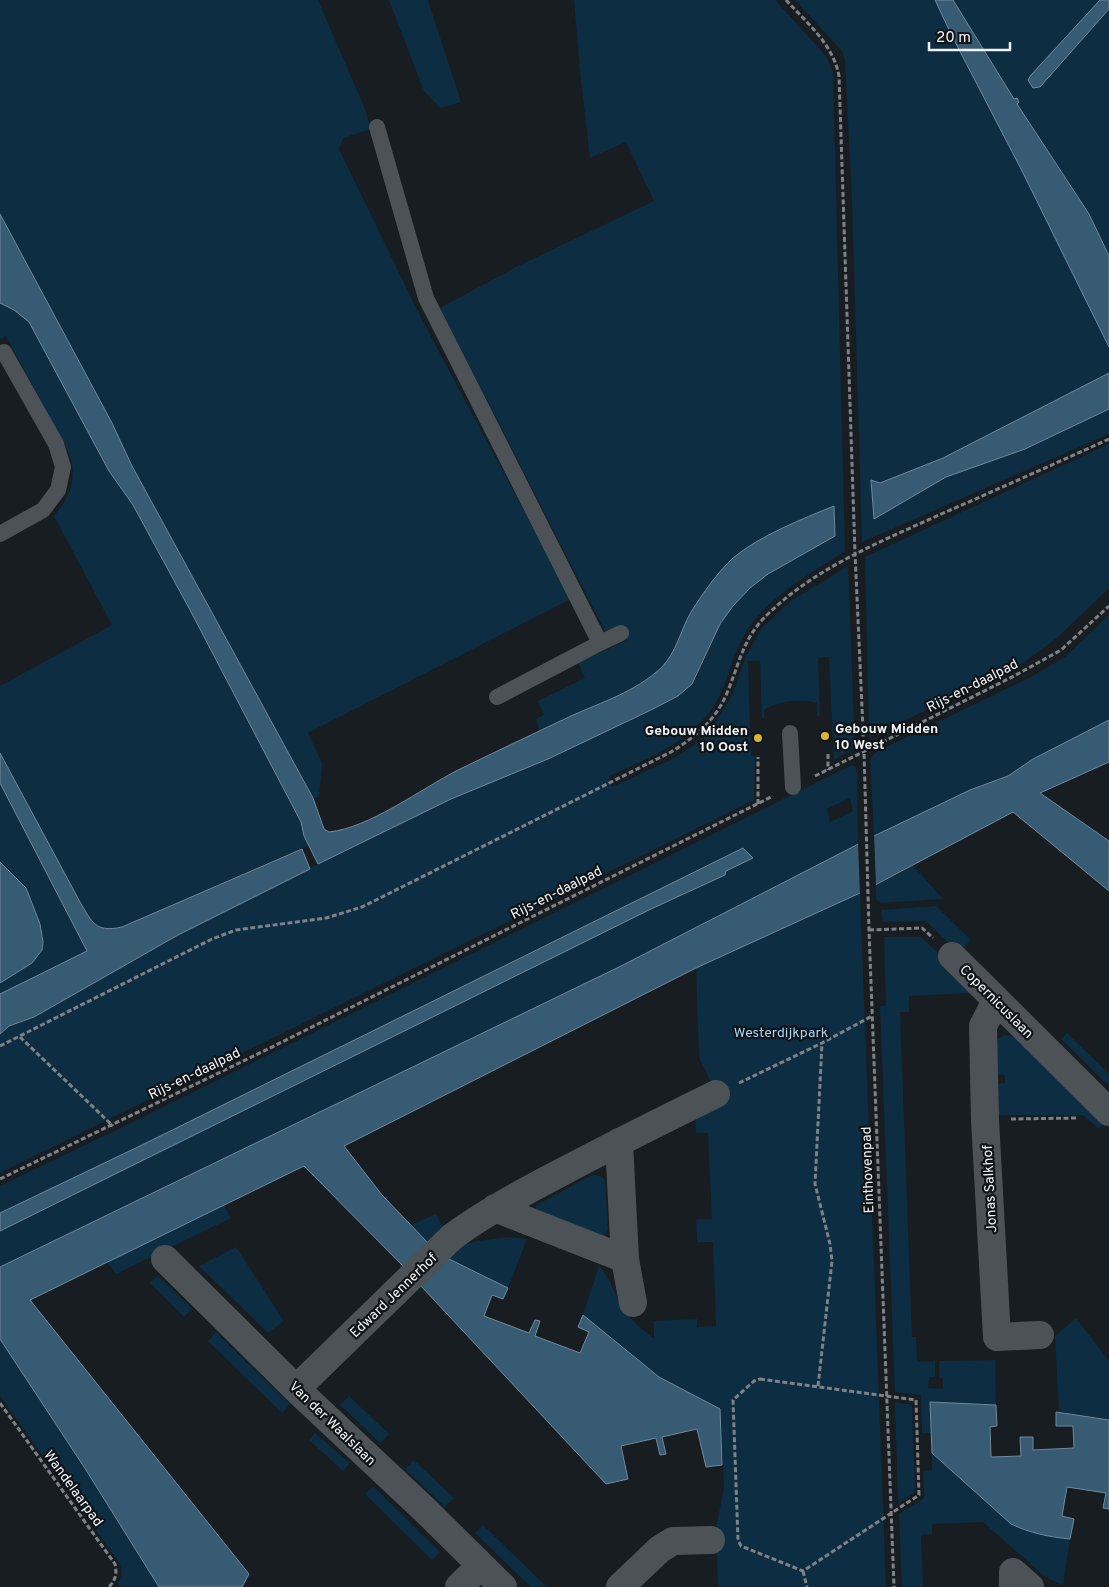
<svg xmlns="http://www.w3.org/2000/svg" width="1109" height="1587" viewBox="0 0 1109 1587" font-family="Overpass,sans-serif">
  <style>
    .green { fill: #0d2d43; fill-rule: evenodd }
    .water { fill: #385b74; stroke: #70899c }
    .pier { fill: #181d21 }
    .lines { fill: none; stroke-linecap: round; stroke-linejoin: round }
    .path { stroke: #7e8286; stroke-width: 3; stroke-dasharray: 5 2.5; stroke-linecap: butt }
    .service { stroke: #4c5256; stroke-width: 16 }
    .minor { stroke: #4c5256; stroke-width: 28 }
    .poi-dot { fill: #d8b434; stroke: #0f1418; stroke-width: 2 }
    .labels { text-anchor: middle; stroke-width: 4.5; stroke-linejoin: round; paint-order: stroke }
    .street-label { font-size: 14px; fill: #f2f5f8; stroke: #0f1418 }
    .poi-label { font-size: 14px; font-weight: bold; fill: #f2f5f8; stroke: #0f1418; text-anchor: start }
    .park-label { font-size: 14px; fill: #a6d5f9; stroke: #0f1418 }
  </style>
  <rect width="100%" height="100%" fill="#181d21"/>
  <path class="green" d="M0 0H318L365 109 371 129 343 138 339 149 421 318 571 599 308 733 322 763 319 797 313 798 132 466 112 423 0 214Z
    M389 0H428L461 102 440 108 424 91Z
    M574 0H775L826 56 833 72 845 551C813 572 776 592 752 623 737 643 732 665 723 688 703 738 653 756 609 776L612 787 673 759 694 745 711 729 733 694 746 656 761 629 791 601 848 566 855 748 834 760 829 657 818 658 820 716H817V703C799 699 780 700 764 710V718H762L760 661H748L751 756H755L754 800 0 1173V1034L9 1026 34 1017 178 935 310 869V868L451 799 548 759 651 710 678 696 686 690 697 677 720 624 733 606 750 588 768 574 835 536 833 506 718 574 690 614 676 648 670 658 662 667 645 681 618 697 541 730 539 729 536 719 544 715 538 701 585 678 578 663 627 640 621 629 622 625 606 633 440 308 516 267 654 201 626 142 590 158 580 72Z
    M795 0H935L952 36 1022 171 1109 347V373L943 458 880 483 874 501V518L946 477 1025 449 1109 409V434L862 542 852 201 845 60 842 51Z
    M953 0H1100L1031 75 1033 88 1040 86 1109 9V256L1089 214 1017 104V98L1014 99Z
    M0 303 14 310 29 322 109 471 133 505 190 610 301 823 304 836 309 845 122 927C95 933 92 922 80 902L0 753V686L112 625 54 516C70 495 77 482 70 455L6 336 0 339Z
    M1109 444V588L1058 637 1023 663 869 738 865 557Z
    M1109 615V720L1033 759 1008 776 970 790 874 836 870 761 873 755 878 751 1029 678 1065 657Z
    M852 765 856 767 857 775 858 844 621 966 0 1267V1231L651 909 725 875 726 872 752 857 743 848 142 1145 0 1213V1186L127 1125ZM850 798 853 811 830 822 827 809Z
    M0 783 87 952 0 994V983L32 963 26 888 0 862Z
    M913 866 943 899 881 903 876 899V885Z
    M860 893 886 1587H718L716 1529 724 1487 720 1409 659 1377 583 1315 599 1266C613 1281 614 1296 625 1312 633 1322 644 1331 654 1339V1321L697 1319V1327L716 1326 713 1242H697L696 1219H712L708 1133H696L695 1114 720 1102 699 1057 696 968Z
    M936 906 971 940 959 953 926 921 883 922 881 910Z
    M884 937H921L946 961 942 967 970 993 909 996V1012H900L912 1337H916L917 1362 935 1361V1377H929L928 1388 943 1389V1378H939V1361L995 1360 996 1405 930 1402 931 1433H922L921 1395 895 1392 880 1006H886Z
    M1067 1033 1109 1074V1082L1107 1084 1061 1039Z
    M1004 1035 1014 1037 1104 1125 1098 1128 1083 1115H998L996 1084 1005 1083V1075L996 1074C995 1060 990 1043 1004 1035Z
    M592 1175 601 1176 605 1180 608 1230 604 1236 536 1211V1206L540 1203Z
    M224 1205 231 1218 116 1274 107 1262Z
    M436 1214 444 1229 429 1244 411 1225Z
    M509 1237 527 1239 508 1288 447 1258 460 1246 477 1241Z
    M236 1247 284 1321 268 1333 199 1266Z
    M157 1275 192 1309 184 1317 150 1283Z
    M1076 1318 1109 1361V1420L1059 1412 1055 1336Z
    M216 1332 290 1404 282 1413 208 1341Z
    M0 1339 86 1470 159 1587H121L117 1583C123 1576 123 1569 118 1561L0 1396Z
    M349 1396 389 1434 380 1443 340 1405Z
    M895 1402 912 1405 915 1492 898 1503Z
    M315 1433 350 1463 343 1471 309 1440Z
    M932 1453 1011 1524C1030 1533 1049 1537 1070 1539L1063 1586 1044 1576 983 1522 932 1524V1534L921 1535 923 1587H902L899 1514 924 1498 923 1471 932 1470Z
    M414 1460 454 1498 445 1507 405 1469Z
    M373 1486 440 1552 432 1560 365 1494Z
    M483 1525 547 1587H531L475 1533Z"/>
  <path class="water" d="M935 0H953L1014 99 1017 98 1019 102 1017 104 1089 214 1109 256V347L1022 171 952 36Z
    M1100 0H1109V9L1040 87 1033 88 1028 80 1031 75Z
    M0 214 112 423 132 466 313 798 324 829 329 832C369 828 421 789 458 770 495 752 533 734 571 716 602 702 635 692 661 668 677 652 680 631 691 612 703 593 717 573 733 558 759 536 802 519 834 506L835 536 768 574 750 588 733 606 720 624 692 684 678 696 651 710 548 759 451 799 318 864 304 836 301 822 190 610 133 505 109 471 29 322 14 310 0 303Z
    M1109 373V409L1025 449 946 477 874 519 871 480 880 483 943 458Z
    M1109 720V762L1040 793 1109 841V891L1013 812 860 893 696 968 344 1146 382 1195 429 1244 405 1268 304 1166 30 1300 249 1574 242 1587H159L86 1470 0 1339V1267L621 966 874 836 970 790 1008 776 1033 759Z
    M0 753 80 902C92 922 95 933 122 927L302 849 310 869 178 935 34 1017 9 1026 0 1034V994L87 951 0 783Z
    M743 848 753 858 726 871 725 875 651 909 0 1231V1213L142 1145Z
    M0 862 26 888 40 924 43 942 42 950 32 963 0 983Z
    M447 1258 508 1288 503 1299 492 1295 484 1316 529 1333 535 1320 540 1321 535 1336 580 1353 589 1332 578 1327 583 1315 659 1377 720 1409 722 1465 706 1467 697 1429 662 1437 666 1454 660 1455 656 1438 621 1446 628 1479 606 1484 420 1285Z
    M930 1402 996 1405 997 1426 990 1427 991 1457 1021 1456 1020 1437H1033V1450L1074 1448 1073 1426H1056V1412L1109 1420V1509L1103 1508 1106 1493 1067 1487 1062 1516 1074 1519 1070 1539C1049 1537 1030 1533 1011 1524L932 1453Z"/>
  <path class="pier" d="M874 833 876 887 860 896 858 841Z"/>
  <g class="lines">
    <path class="path" d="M786 0C807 23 833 44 839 76L855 553 864 752 869 930 894 1587
      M828 754V770
      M815 776 1014 676 1061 650 1109 606
      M758 804V757
      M869 930 922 928 933 938
      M20 1037 113 1126
      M0 1046 212 939 236 930 326 918 362 907 671 752C695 737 716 720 727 693 740 662 743 637 769 613 817 567 880 542 939 515 996 490 1052 465 1109 439
      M739 1083 822 1043 872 1016
      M1011 1119 1077 1118
      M0 1179 268 1049 773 796
      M760 1379 916 1400 919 1495 803 1571 741 1546 738 1540 733 1400 754 1381Z
      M818 1386 832 1261 830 1244 815 1184 822 1043
      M0 1403 115 1564C117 1574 116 1579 109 1587
      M803 1571 807 1587"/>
    <path class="service" d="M377 127 426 298 600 643 497 697
      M0 354 4 352 56 444 63 467 58 490 43 510 0 534
      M600 643 621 633
      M790 733 793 787"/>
    <path class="minor" d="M952 956 1109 1112
      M996 1001 983 1026 985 1120 997 1337 1040 1335
      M619 1142 625 1259 633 1303
      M495 1208 625 1259
      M165 1259 296 1389 426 1511 503 1587
      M296 1389 452 1237C486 1212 522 1193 560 1173 611 1146 663 1120 716 1094
      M459 1587 480 1566
      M620 1587 660 1549 673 1541 711 1540
      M1013 1587V1572L1030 1587"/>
  </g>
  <g class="poi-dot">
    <circle cx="825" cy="736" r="5"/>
    <circle cx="758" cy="738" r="5"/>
  </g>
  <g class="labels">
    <g class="street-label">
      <text transform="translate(972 685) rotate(-27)" y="5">Rijs-en-daalpad</text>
      <text transform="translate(556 892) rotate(-27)" y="5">Rijs-en-daalpad</text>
      <text transform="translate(997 1001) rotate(45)" y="5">Copernicuslaan</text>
      <text transform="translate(194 1073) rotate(-26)" y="5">Rijs-en-daalpad</text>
      <text transform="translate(867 1170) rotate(-92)" y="5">Einthovenpad</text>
      <text transform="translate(989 1189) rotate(-93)" y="5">Jonas Salkhof</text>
      <text transform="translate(393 1295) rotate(-44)" y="5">Edward Jennerhof</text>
      <text transform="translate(333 1423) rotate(44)" y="5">Van der Waalslaan</text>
      <text transform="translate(74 1488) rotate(54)" y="5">Wandelaarpad</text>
    </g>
    <g class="poi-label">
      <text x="835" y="733">Gebouw Midden<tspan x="835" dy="16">10 West</tspan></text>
      <text x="748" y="735" text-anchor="end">Gebouw Midden<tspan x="748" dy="16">10 Oost</tspan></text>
    </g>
    <g class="park-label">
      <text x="781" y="1037">Westerdijkpark</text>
    </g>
  </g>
  <path d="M929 42v8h81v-8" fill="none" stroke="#f2f5f8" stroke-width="2.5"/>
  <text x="936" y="42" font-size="15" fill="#f2f5f8" stroke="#0f1418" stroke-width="4" paint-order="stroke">20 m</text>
</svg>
